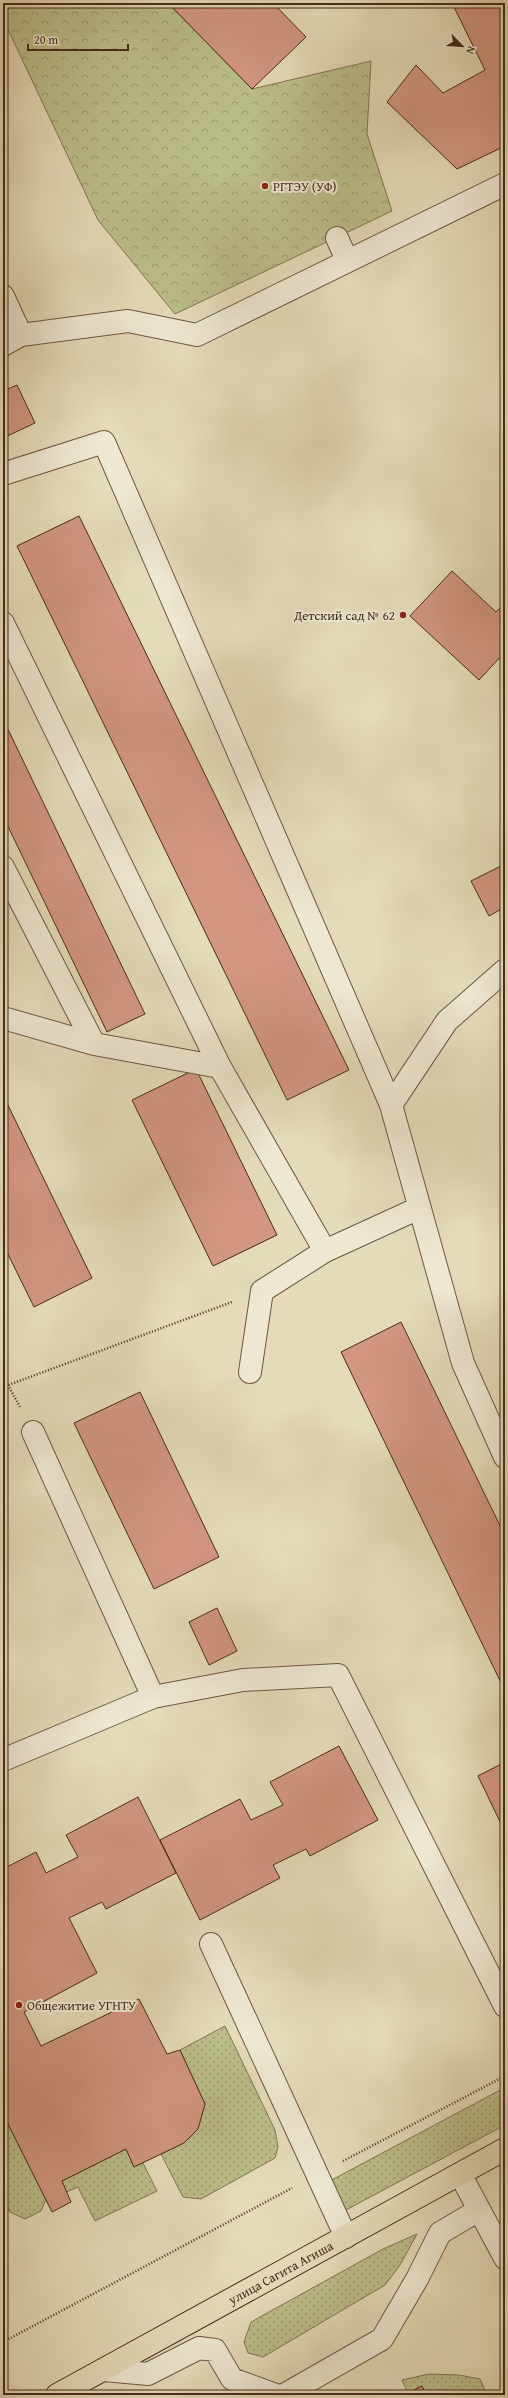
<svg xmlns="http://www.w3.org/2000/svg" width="508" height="2398" viewBox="0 0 508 2398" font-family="'Gentium Book Plus',serif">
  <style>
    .grass { fill: url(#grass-dots); stroke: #807453 }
    .forest { fill: url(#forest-crowns); stroke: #807453 }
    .building { fill: #d39681; stroke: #462b1c }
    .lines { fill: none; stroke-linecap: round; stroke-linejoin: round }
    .minor-casing { stroke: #6e5743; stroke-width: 24 }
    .major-casing { stroke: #462b1c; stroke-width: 24 }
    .path { stroke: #462b1c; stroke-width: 2.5; stroke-dasharray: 1 2; stroke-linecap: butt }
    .minor { stroke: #eee8d2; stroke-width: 22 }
    .major { stroke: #e5dbb9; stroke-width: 22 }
    .poi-dot { fill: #8f2418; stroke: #eee8d2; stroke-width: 1.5 }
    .labels { text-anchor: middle; stroke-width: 4; stroke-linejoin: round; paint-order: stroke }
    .poi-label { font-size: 13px; fill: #462b1c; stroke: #eee8d2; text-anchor: start }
    .street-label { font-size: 13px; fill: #462b1c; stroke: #eee8d2 }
  </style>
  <defs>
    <pattern id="grass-dots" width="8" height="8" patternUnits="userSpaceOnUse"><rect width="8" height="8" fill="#bbbe8a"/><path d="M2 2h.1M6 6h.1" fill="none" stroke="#9a9b70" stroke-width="1.8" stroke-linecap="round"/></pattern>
    <pattern id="forest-crowns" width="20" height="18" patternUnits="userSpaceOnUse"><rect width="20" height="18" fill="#bbbe8a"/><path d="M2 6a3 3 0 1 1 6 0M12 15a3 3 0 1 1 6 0" fill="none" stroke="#9a9b70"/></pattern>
  </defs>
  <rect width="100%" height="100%" fill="#e5dbb9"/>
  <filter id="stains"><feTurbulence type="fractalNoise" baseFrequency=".005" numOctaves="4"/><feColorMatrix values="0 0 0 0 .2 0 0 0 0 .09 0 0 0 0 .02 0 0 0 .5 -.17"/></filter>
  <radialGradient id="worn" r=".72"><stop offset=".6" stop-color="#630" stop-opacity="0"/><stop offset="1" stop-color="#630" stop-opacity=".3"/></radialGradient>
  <path class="grass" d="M225 2026 275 2130 278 2147 275 2158 201 2199 183 2197 161 2154C192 2139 196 2138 205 2104L180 2050Z
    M504 2088 505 2125 344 2211 328 2182Z
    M3 2114 46 2199 41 2211 25 2219 10 2212 3 2197Z
    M126 2149 134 2167 143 2163 157 2191 95 2221 78 2187 66 2192 62 2181Z
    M417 2234 400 2265 385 2285 263 2357 248 2353 244 2342 251 2322 383 2249Z
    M429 2374 459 2375 480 2379 487 2395H426L422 2386 408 2393 402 2380Z"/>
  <path class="forest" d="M3 3H168L252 89 371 61 367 134 392 211 175 314 98 220 3 19Z"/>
  <path class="building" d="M168 3H273L306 37 252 89Z
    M452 3H505V146L457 169 387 102 416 65 443 93 485 70Z
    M17 385 35 423 3 438V391Z
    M79 516 349 1070 287 1100 17 546Z
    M452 571 496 612 505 603V652L479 680 410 616Z
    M3 719 145 1014 107 1032 3 816Z
    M505 864V907L489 916 471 881Z
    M196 1069 277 1235 213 1266 132 1100Z
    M3 1095 92 1278 34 1307 3 1244Z
    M401 1322 505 1536V1691L341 1352Z
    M140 1392 219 1557 154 1589 74 1423Z
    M217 1608 237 1651 209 1665 189 1622Z
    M339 1746 378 1820 310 1856 306 1849 273 1865 280 1878 200 1920 160 1840 240 1799 251 1820 283 1805 270 1782Z
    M505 1762V1832L478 1776Z
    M138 1797 176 1873 106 1909 102 1902 69 1918 97 1973 24 2012 41 2046 139 1999 167 2054 180 2050 205 2104 198 2129 184 2143 134 2167 126 2149 62 2181 71 2202 52 2212 3 2114V1869L36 1852 46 1873 78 1857 66 1835Z
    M422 2386 426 2395H403L408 2393Z"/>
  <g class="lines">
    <defs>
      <path id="minor" d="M337 238 347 260
        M3 296 21 335 3 345
        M21 335 128 321 197 335 505 184
        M3 474 104 442 391 1105 463 1363 505 1457
        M3 623 220 1067
        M3 867 94 1044 220 1067 325 1251 419 1208
        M3 1018 94 1044
        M391 1105 447 1021 505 970
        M250 1372 262 1291 325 1251
        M33 1432 153 1697
        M3 1760 153 1697 243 1680 338 1675 505 2006
        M211 1944 346 2237
        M460 2174 505 2258
        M104 2370 148 2374 199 2348 215 2350 232 2379 276 2395
        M284 2395 382 2339 417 2279 440 2233 479 2210"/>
      <g id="major">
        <path id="s1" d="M57 2395 505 2149"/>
      </g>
    </defs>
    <use href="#minor" class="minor-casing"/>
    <use href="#major" class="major-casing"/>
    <path class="path" d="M8 1385 20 1407
      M3 1387 232 1302
      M343 2161 505 2076
      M3 2342 292 2188"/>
    <use href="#minor" class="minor"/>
    <use href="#major" class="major"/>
  </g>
  <g class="poi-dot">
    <circle cx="265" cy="186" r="4"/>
    <circle cx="403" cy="615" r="4"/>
    <circle cx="19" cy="2005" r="4"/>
  </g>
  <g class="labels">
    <g class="poi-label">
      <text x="273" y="191">РГТЭУ (УФ)</text>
      <text x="395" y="620" text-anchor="end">Детский сад № 62</text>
      <text x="27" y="2010">Общежитие УГНТУ</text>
    </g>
    <g class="street-label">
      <text dy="5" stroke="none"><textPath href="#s1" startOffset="255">улица Сагита Агиша</textPath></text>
    </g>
  </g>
  <rect width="508" height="2398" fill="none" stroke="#e5dbb9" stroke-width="16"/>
  <rect x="4" y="4" width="500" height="2390" fill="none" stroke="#462b1c" stroke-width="2"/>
  <rect x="8" y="8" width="492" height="2382" fill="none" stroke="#462b1c"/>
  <g transform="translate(462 46) rotate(115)" stroke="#eee8d2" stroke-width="3" paint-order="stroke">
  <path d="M0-3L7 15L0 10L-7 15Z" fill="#462b1c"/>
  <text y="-6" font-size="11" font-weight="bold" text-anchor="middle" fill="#462b1c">N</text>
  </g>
  <path d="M28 44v6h100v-6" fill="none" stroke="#462b1c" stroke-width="2"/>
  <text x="34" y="44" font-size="12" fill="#462b1c" stroke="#eee8d2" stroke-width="3" paint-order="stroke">20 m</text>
  <rect width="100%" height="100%" filter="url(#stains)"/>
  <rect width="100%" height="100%" fill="url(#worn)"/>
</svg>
